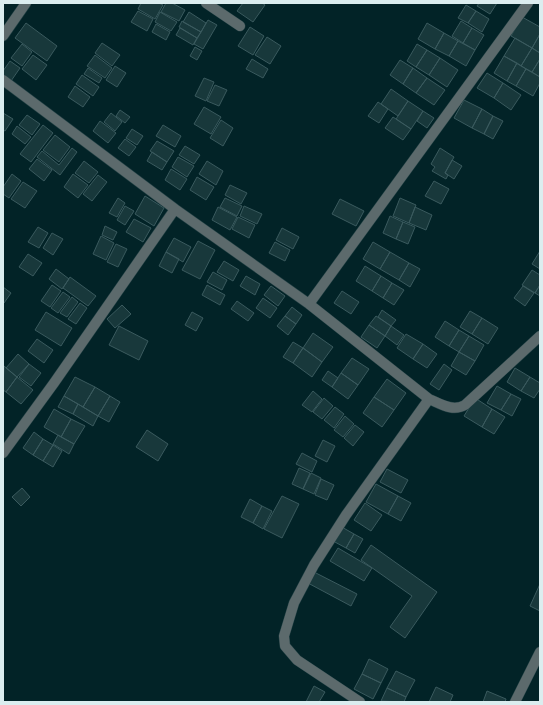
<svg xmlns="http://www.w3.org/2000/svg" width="543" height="705" viewBox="0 0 543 705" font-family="'Space Grotesk',sans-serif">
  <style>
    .building { fill: #18383b; stroke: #3a5a5e }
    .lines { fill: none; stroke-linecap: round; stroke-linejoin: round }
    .minor-casing { stroke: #203f43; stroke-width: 11 }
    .minor { stroke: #5c6a6c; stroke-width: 10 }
  </style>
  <rect width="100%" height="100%" fill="#022327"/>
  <path class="building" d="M141 3H159L163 5 155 19 138 9Z
    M166 3H172L185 10 179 21 161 12Z
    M243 3H262L265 5 253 22 237 11Z
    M479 3H497L490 14 477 6Z
    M466 5 476 11 468 23 458 18Z
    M138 11 153 19 147 31 131 22Z
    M476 11 489 19 482 32 468 23Z
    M160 12 177 22 171 31 155 22Z
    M189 12 206 23 201 32 183 22Z
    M522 17 540 27V34L532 48 511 36Z
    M208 20 217 25 203 49 194 44Z
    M182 21 201 32 197 38 179 27Z
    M461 21 472 28 463 43 452 36Z
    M26 23 57 46 47 61 15 38Z
    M427 23 444 33 435 49 418 39Z
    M156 24 170 32 166 40 152 32Z
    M250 27 264 36 253 55 238 46Z
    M180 28 197 38 193 45 176 35Z
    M472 28 484 35 475 50 463 43Z
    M444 33 458 41 449 56 435 49Z
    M540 34V53L532 48Z
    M267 37 281 46 270 64 255 55Z
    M515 38 532 48 521 66 504 56Z
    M458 41 475 50 466 66 449 56Z
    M102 43 120 55 112 66 95 53Z
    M22 44 32 52 22 66 11 58Z
    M417 44 427 50 416 67 407 61Z
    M195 47 202 51 197 60 190 56Z
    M532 48 540 53V59L532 72 521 66Z
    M427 50 440 58 429 75 416 67Z
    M33 55 47 65 36 80 22 69Z
    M95 55 112 68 105 78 87 66Z
    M504 56 517 63 507 81 494 73Z
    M440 58 458 70 447 87 429 75Z
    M252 59 268 69 263 78 246 69Z
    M540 59V77L532 72Z
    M400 60 413 68 403 84 390 75Z
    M10 61 20 68 11 81 3 76V71Z
    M517 63 526 69 516 86 507 81Z
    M115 66 126 73 117 87 106 80Z
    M88 68 102 78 99 83 84 74Z
    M413 68 427 78 416 93 403 84Z
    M526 69 540 77V83L533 96 516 86Z
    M487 73 503 83 494 98 477 88Z
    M82 75 99 87 93 96 76 84Z
    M204 78 214 82 206 101 195 96Z
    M427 78 445 90 434 105 416 93Z
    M503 83 521 95 511 110 494 98Z
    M215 85 227 90 219 106 207 101Z
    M75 86 90 97 83 107 68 97Z
    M391 89 408 101 398 116 381 104Z
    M464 100 482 109 472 128 454 118Z
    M408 101 423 111 411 129 396 119Z
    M378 102 388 109 379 123 368 116Z
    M204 107 221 117 211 134 194 124Z
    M482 109 493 116 484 134 472 128Z
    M120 110 130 117 125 123 116 116Z
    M423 111 434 118 427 128 417 121Z
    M3 113 13 119 5 131 3 130Z
    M111 113 122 122 115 131 104 122Z
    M27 115 40 124 32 135 19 125Z
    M493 116 503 121 493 139 484 134Z
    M393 117 411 129 403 140 385 128Z
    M221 120 233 128 223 146 210 138Z
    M100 121 116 133 108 143 93 131Z
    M43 125 53 133 31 162 20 154Z
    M163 125 181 136 175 147 156 136Z
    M17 126 31 137 25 144 12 134Z
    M132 129 143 136 137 145 126 138Z
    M55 135 70 147 59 162 43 150Z
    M125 139 136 147 129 156 118 148Z
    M157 141 174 151 167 162 150 151Z
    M185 146 200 155 194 164 179 155Z
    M72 148 77 152 60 175 37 157 42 151 59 165Z
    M440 148 454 157 445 173 448 175 446 179 432 171 435 167 431 164Z
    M152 152 167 162 162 170 147 161Z
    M178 157 194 166 187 177 172 167Z
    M37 159 52 170 44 181 29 169Z
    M452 160 462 166 454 179 445 173Z
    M84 161 98 172 89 183 75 173Z
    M207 161 223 171 216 185 199 174Z
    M171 169 187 179 180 190 165 180Z
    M12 174 21 181 9 198 3 194V187Z
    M73 174 88 185 78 198 64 187Z
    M98 175 107 182 92 201 83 194Z
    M197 177 214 187 206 200 190 190Z
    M434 181 449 189 441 204 425 196Z
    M23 182 37 191 25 208 11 199Z
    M230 185 247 193 241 204 225 195Z
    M145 196 164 208 154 226 135 214Z
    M118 198 125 203 117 217 109 213Z
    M225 198 242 206 237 216 220 207Z
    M400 198 416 205 409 223 393 216Z
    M340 199 364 211 356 226 332 214Z
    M125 206 134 211 125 225 117 220Z
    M244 206 262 214 257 224 240 216Z
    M218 207 237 217 230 230 212 220Z
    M415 207 432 215 426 230 409 223Z
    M390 216 403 222 396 239 383 233Z
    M238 217 255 225 249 238 232 229Z
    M134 219 151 228 143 242 126 232Z
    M403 222 415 227 408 244 396 239Z
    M105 226 117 232 113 240 102 235Z
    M38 227 48 233 39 248 28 242Z
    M282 228 299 237 293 249 276 240Z
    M52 233 63 239 53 255 43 248Z
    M101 236 114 243 106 260 93 254Z
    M174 238 191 247 183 262 166 252Z
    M198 241 215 250 200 279 182 270Z
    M275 242 290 250 285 261 269 253Z
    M373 242 390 252 380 269 363 259Z
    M116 244 127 249 118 267 107 262Z
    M540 251V269L532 264Z
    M166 252 179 259 172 273 159 266Z
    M390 252 409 263 399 280 380 269Z
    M28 254 42 263 33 276 19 267Z
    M224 261 239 270 233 281 217 272Z
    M409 263 420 269 410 287 399 280Z
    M365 266 381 276 372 291 356 281Z
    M56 269 69 279 62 289 49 279Z
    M532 270 540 275V285L535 293 522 285Z
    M213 272 227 280 222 290 207 282Z
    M246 276 260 284 255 295 240 286Z
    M381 276 392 283 383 298 372 291Z
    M70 277 96 296 88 306 63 288Z
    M392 283 404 290 394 305 383 298Z
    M52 285 61 291 50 307 41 301Z
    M207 285 225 295 220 305 202 295Z
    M540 285V296L535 293Z
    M271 286 285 296 278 306 264 295Z
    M523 286 534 293 525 306 514 298Z
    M3 287 11 293 4 303 3 302Z
    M342 291 359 302 351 314 334 303Z
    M63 292 70 297 58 313 51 308Z
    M72 297 78 302 67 317 60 313Z
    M263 298 277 308 270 318 256 308Z
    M237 301 254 313 248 321 231 309Z
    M80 303 87 308 76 324 68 319Z
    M122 305 131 314 115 328 107 319Z
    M292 307 302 315 296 324 285 316Z
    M382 310 396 320 391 326 378 317Z
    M470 311 482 318 472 334 460 327Z
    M46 312 72 328 61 346 35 330Z
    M192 312 203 318 196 331 185 325Z
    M285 316 296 324 288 335 277 326Z
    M376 316 391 326 385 336 369 325Z
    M482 318 498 328 488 344 472 334Z
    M445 321 459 330 449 346 435 337Z
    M369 325 385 336 377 348 361 337Z
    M119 326 148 341 139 360 109 345Z
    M391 326 404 335 397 345 385 336Z
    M459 330 469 336 459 352 449 346Z
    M313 333 333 347 322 362 303 348Z
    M406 334 423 344 413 359 397 348Z
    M469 336 484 345 475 361 459 352Z
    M37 339 53 350 44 363 28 351Z
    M293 342 303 348 293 363 283 357Z
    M423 344 437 354 427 368 413 359Z
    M303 348 322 362 312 377 293 363Z
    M459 352 475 361 466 375 451 366Z
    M18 354 29 364 17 377 6 368Z
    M352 358 369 369 358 385 341 373Z
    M29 364 41 373 31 386 19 377Z
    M444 364 452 370 439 390 430 384Z
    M4 366 17 377 6 392 3 390Z
    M515 368 530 377 521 391 507 382Z
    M328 371 338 378 332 387 322 380Z
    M341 373 358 385 348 399 332 387Z
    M17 377 33 390 21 404 6 392Z
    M75 377 95 387 83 407 64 396Z
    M530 377 540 383V389L534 398 521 391Z
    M387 379 406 393 394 410 374 397Z
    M497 386 511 394 501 410 487 403Z
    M95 387 110 396 98 416 83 407Z
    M313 391 322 399 312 412 302 405Z
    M511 394 521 399 512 416 501 410Z
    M64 396 78 404 73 414 58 407Z
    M110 396 120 402 109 422 98 416Z
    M374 397 394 410 382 427 363 413Z
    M324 398 333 406 322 419 313 412Z
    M475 398 492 409 482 427 464 416Z
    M78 404 98 416 93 426 73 414Z
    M335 407 344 414 334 428 324 420Z
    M54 409 71 419 61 437 44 427Z
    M492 409 505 417 494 434 482 427Z
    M345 416 354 424 343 437 334 430Z
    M71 419 85 426 74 444 61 437Z
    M355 425 364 432 353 446 344 438Z
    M147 430 168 444 158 461 136 447Z
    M34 432 43 439 33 455 23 448Z
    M58 435 74 444 69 454 53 444Z
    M43 439 53 445 43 461 33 455Z
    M323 440 335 446 327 462 315 456Z
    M53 445 62 451 53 467 43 461Z
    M302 453 317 461 312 472 296 464Z
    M299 468 310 473 303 489 292 484Z
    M387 469 408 480 401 493 380 482Z
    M311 473 321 478 314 494 303 489Z
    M321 479 334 485 327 500 315 495Z
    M376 484 398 496 388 514 366 502Z
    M22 488 30 497 21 506 12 497Z
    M282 496 299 504 282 538 264 529Z
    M398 496 411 503 401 521 388 514Z
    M250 499 262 506 253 523 241 517Z
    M365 503 382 515 371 531 354 520Z
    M262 506 272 511 263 529 253 523Z
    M340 526 354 534 346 548 333 541Z
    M354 534 363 539 355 553 346 548Z
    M371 545 437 592 405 638 390 627 412 596 361 560Z
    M338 548 372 568 364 581 330 561Z
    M312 571 357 594 351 606 306 582Z
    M540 584V611L530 606Z
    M369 659 388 669 381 683 362 674Z
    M396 671 415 680 406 697 387 688Z
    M362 674 381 683 373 699 354 689Z
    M314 686 325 692 319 702H306Z
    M436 687 453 695 450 702H429Z
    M387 688 406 697 404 702 381 701Z
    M487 691 506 699 505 702H483Z"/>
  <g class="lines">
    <defs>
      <path id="minor" d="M206 3 240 26
        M3 36 26 3
        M3 80 175 209 309 304 429 399C441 404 453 412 465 405L540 336
        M309 304 528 3
        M3 453 54 383 175 209
        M360 702 297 660 285 646 284 636 294 603 314 565 346 515 429 399
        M515 702 540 652"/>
    </defs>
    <use href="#minor" class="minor-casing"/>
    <use href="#minor" class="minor"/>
  </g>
  <rect width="543" height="705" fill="none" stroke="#dbedef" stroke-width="8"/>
</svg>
